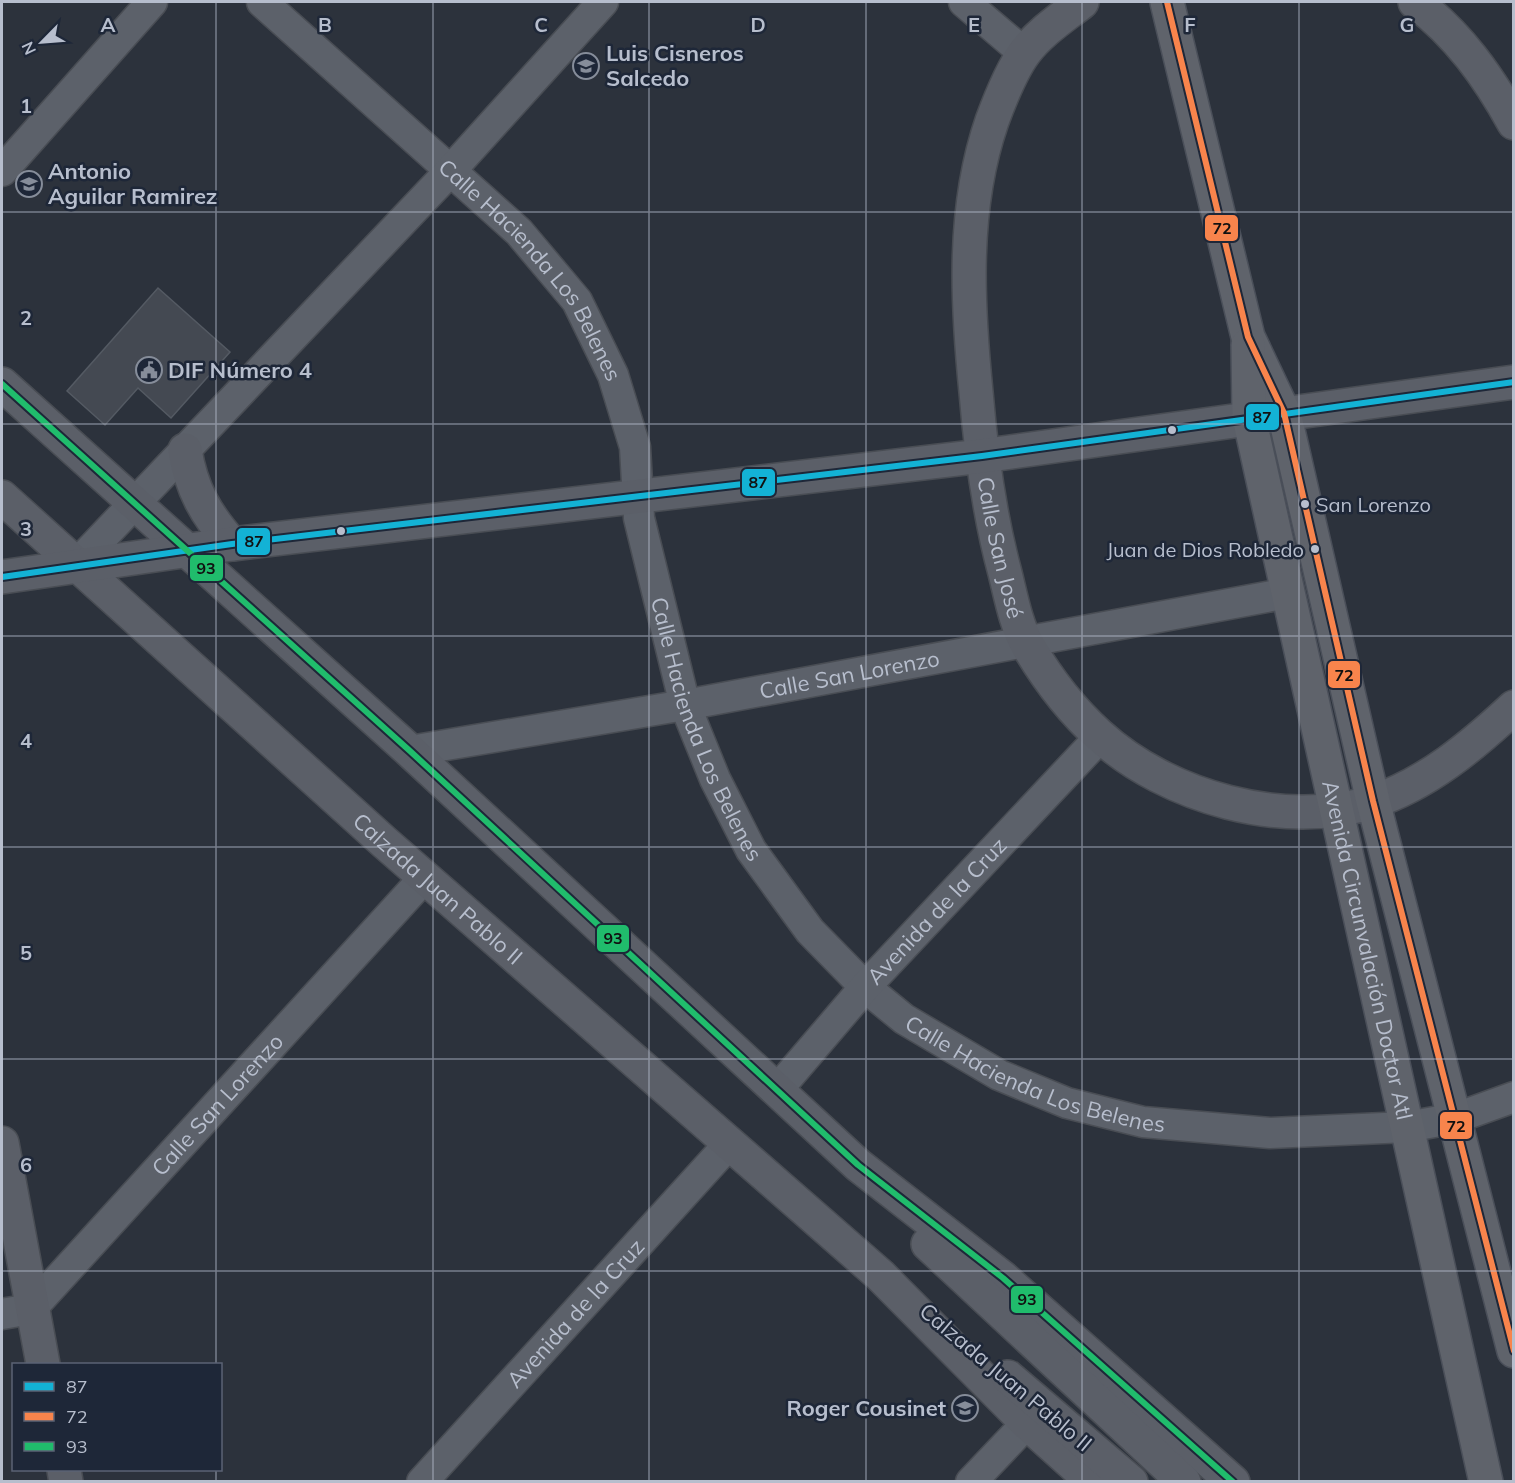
<svg xmlns="http://www.w3.org/2000/svg" width="1515" height="1483" viewBox="0 0 1515 1483" font-family="Mulish,sans-serif">
  <style>
    .building { fill: #444952; stroke: #545a63; stroke-width: 1.5 }
    .lines { fill: none; stroke-linecap: round; stroke-linejoin: round }
    .street-casing { stroke: #494d54; stroke-width: 33 }
    .secondary-casing { stroke: #494d54; stroke-width: 36 }
    .primary-casing { stroke: #4a4f59; stroke-width: 36 }
    .street { stroke: #5c616a; stroke-width: 30 }
    .secondary { stroke: #5b5f68; stroke-width: 33 }
    .primary { stroke: #5f636b; stroke-width: 33 }
    .bus-1-casing { stroke: #1e2738; stroke-width: 10 }
    .bus-2-casing { stroke: #1e2738; stroke-width: 10 }
    .bus-3-casing { stroke: #1e2738; stroke-width: 10 }
    .bus-1 { stroke: #13b2d5; stroke-width: 6 }
    .bus-2 { stroke: #f8844c; stroke-width: 6 }
    .bus-3 { stroke: #20bc6c; stroke-width: 6 }
    .grid { fill: none; stroke: #b7becd; stroke-width: 1.5; stroke-opacity: 0.55 }
    .bus-dot { fill: #b7becd; stroke: #1e2738; stroke-width: 2 }
    .labels { text-anchor: middle; stroke-width: 5; stroke-linejoin: round; paint-order: stroke }
    .bus-label { font-size: 20px; fill: #b7becd; stroke: #1e2738; text-anchor: start }
    .poi-label { font-size: 22px; font-weight: bold; fill: #b7becd; stroke: #1e2738; text-anchor: start }
    .street-label { font-size: 22px; fill: #b7becd; stroke: #1e2738 }
    .grid-label { font-size: 20px; text-anchor: middle; font-weight: bold; fill: #b7becd; stroke: #1e2738; stroke-width: 5; stroke-linejoin: round; paint-order: stroke }
    .line-badge { stroke: #1e2738; stroke-width: 2 }
    .pale-badge-label { font-size: 16px; text-anchor: middle; font-weight: bold; fill: #111 }
  </style>
  <rect width="100%" height="100%" fill="#2c323c"/>
  <path class="building" d="M158 288 230 352 171 418 138 388 105 425 67 391Z"/>
  <g class="lines">
    <defs>
      <g id="street">
        <path id="s1" d="M262 2 519 232 577 301 613 375 635 447 639 518 685 705 715 779 751 850 810 931 865 987 904 1019 999 1075 1067 1103 1143 1122 1270 1133 1407 1127 1456 1118 1514 1097"/>
        <path d="M964 2 1024 53"/>
        <path d="M2 171 152 2"/>
        <path d="M76 565 452 169 603 2"/>
        <path id="s2" d="M410 751 685 705 1288 593"/>
        <path id="s3" d="M777 1090 865 987 1100 737"/>
        <path id="s4" d="M2 1314 31 1309 425 877"/>
        <path id="s5" d="M422 1482 729 1144"/>
        <path d="M971 1482 1027 1423"/>
      </g>
      <g id="secondary">
        <path id="s6" d="M1082 2C1063 17 1040 32 1025 52 1013 68 999 102 992 121 962 208 967 302 976 392 981 453 989 514 1005 573 1011 597 1016 625 1028 646 1047 678 1071 710 1099 735 1167 797 1284 830 1372 802 1427 784 1472 746 1514 707"/>
        <path d="M1415 2C1458 34 1488 76 1514 123"/>
        <path d="M2 384 410 751 858 1165 1003 1278 1233 1482"/>
        <path d="M185 450C191 489 206 515 232 544"/>
        <path id="s7" d="M2 497 383 841 880 1275 1027 1423 1093 1482"/>
        <path d="M2 577 232 544 982 456 1514 382"/>
        <path d="M2 1143 43 1364"/>
        <path d="M928 1244 1184 1482"/>
        <path d="M1008 1377 1131 1482"/>
        <path d="M64 1470 66 1482"/>
      </g>
      <g id="primary">
        <path d="M1167 2 1248 337 1284 413 1373 801 1514 1351"/>
        <path id="s8" d="M1248 345 1249 417 1486 1482"/>
      </g>
    </defs>
    <use href="#street" class="street-casing"/>
    <use href="#secondary" class="secondary-casing"/>
    <use href="#primary" class="primary-casing"/>
    <use href="#street" class="street"/>
    <use href="#secondary" class="secondary"/>
    <use href="#primary" class="primary"/>
    <defs>
      <path id="bus-1" d="M2 577 232 544 982 456 1514 382"/>
      <path id="bus-2" d="M1167 2 1248 337 1284 413 1373 801 1514 1351"/>
      <path id="bus-3" d="M2 384 410 751 858 1165 1003 1278 1233 1482"/>
    </defs>
    <use href="#bus-1" class="bus-1-casing"/>
    <use href="#bus-2" class="bus-2-casing"/>
    <use href="#bus-3" class="bus-3-casing"/>
    <use href="#bus-1" class="bus-1"/>
    <use href="#bus-2" class="bus-2"/>
    <use href="#bus-3" class="bus-3"/>
  </g>
  <path class="grid" d="M216 2V1364M433 2V1482M649 2V1482M866 2V1482M1082 2V1482M1299 2V1482M2 212H1514M2 424H1514M2 636H1514M2 847H1514M2 1059H1514M2 1271H1514M216 1470V1482"/>
  <defs>
    <symbol id="school-ring" viewBox="-11 -11 22 22"><circle r="9.5" fill="#1e2738" stroke="#868d9a" stroke-width="1.5"/><path d="M0-5L7-2L0 1L-7-2ZM-4 1L0 2.5L4 1V4Q0 6-4 4Z" fill="#868d9a"/></symbol>
    <symbol id="civic-ring" viewBox="-11 -11 22 22"><circle r="9.5" fill="#1e2738" stroke="#868d9a" stroke-width="1.5"/><path d="M-.6-6.5H3V-4.5H.6V-3L4-1V1h2V6H-6V1h2V-1L-.6-3ZM-1.2 2.5V6h2.4V2.5Z" fill="#868d9a"/></symbol>
  </defs>
  <g fill-rule="evenodd">
    <use href="#school-ring" x="571" y="51" width="30" height="30"/>
    <use href="#school-ring" x="14" y="169" width="30" height="30"/>
    <use href="#civic-ring" x="134" y="355" width="30" height="30"/>
    <use href="#school-ring" x="950" y="1393" width="30" height="30"/>
  </g>
  <g class="bus-dot">
    <circle cx="1172" cy="430" r="5"/>
    <circle cx="1305" cy="504" r="5"/>
    <circle cx="341" cy="531" r="5"/>
    <circle cx="1315" cy="549" r="5"/>
  </g>
  <g class="labels">
    <g class="bus-label">
      <text x="1316" y="512">San Lorenzo</text>
      <text x="1304" y="557" text-anchor="end">Juan de Dios Robledo</text>
    </g>
    <g class="poi-label">
      <text x="606" y="61">Luis Cisneros<tspan x="606" dy="25">Salcedo</tspan></text>
      <text x="48" y="179">Antonio<tspan x="48" dy="25">Aguilar Ramirez</tspan></text>
      <text x="168" y="378">DIF Número 4</text>
      <text x="946" y="1416" text-anchor="end">Roger Cousinet</text>
    </g>
    <g class="street-label">
      <text dy="8" stroke="none"><textPath href="#s1" startOffset="382">Calle Hacienda Los Belenes</textPath></text>
      <text dy="8" stroke="none"><textPath href="#s6" startOffset="584">Calle San José</textPath></text>
      <text dy="8" stroke="none"><textPath href="#s2" startOffset="446">Calle San Lorenzo</textPath></text>
      <text dy="8" stroke="none"><textPath href="#s1" startOffset="886">Calle Hacienda Los Belenes</textPath></text>
      <text dy="8" stroke="none"><textPath href="#s7" startOffset="586">Calzada Juan Pablo II</textPath></text>
      <text dy="8" stroke="none"><textPath href="#s3" startOffset="240">Avenida de la Cruz</textPath></text>
      <text dy="8" stroke="none"><textPath href="#s8" startOffset="618">Avenida Circunvalación Doctor Atl</textPath></text>
      <text dy="8" stroke="none"><textPath href="#s1" startOffset="1389">Calle Hacienda Los Belenes</textPath></text>
      <text dy="8" stroke="none"><textPath href="#s4" startOffset="306">Calle San Lorenzo</textPath></text>
      <text dy="8" stroke="none"><textPath href="#s5" startOffset="228">Avenida de la Cruz</textPath></text>
      <text transform="translate(1006 1377) rotate(40)" y="8">Calzada Juan Pablo II</text>
    </g>
  </g>
  <g class="grid-label">
    <text x="108" y="32">A</text>
    <text x="325" y="32">B</text>
    <text x="541" y="32">C</text>
    <text x="758" y="32">D</text>
    <text x="974" y="32">E</text>
    <text x="1190" y="32">F</text>
    <text x="1407" y="32">G</text>
    <text x="26" y="113">1</text>
    <text x="26" y="325">2</text>
    <text x="26" y="536">3</text>
    <text x="26" y="748">4</text>
    <text x="26" y="960">5</text>
    <text x="26" y="1172">6</text>
  </g>
  <g class="line-badge">
    <rect x="1204" y="214" width="35" height="28" rx="6" fill="#f8844c"/>
    <rect x="1245" y="403" width="35" height="28" rx="6" fill="#13b2d5"/>
    <rect x="741" y="468" width="35" height="29" rx="6" fill="#13b2d5"/>
    <rect x="236" y="527" width="35" height="29" rx="6" fill="#13b2d5"/>
    <rect x="189" y="554" width="35" height="28" rx="6" fill="#20bc6c"/>
    <rect x="1327" y="660" width="34" height="29" rx="6" fill="#f8844c"/>
    <rect x="596" y="924" width="34" height="29" rx="6" fill="#20bc6c"/>
    <rect x="1439" y="1111" width="34" height="29" rx="6" fill="#f8844c"/>
    <rect x="1010" y="1285" width="34" height="29" rx="6" fill="#20bc6c"/>
  </g>
  <g class="pale-badge-label">
    <text x="1222" y="234">72</text>
    <text x="1262" y="423">87</text>
    <text x="758" y="488">87</text>
    <text x="254" y="547">87</text>
    <text x="206" y="574">93</text>
    <text x="1344" y="681">72</text>
    <text x="613" y="944">93</text>
    <text x="1456" y="1132">72</text>
    <text x="1027" y="1305">93</text>
  </g>
  <rect width="1515" height="1483" fill="none" stroke="#b7becd" stroke-width="6"/>
  <rect x="12" y="1363" width="210" height="108" fill="#1e2738" stroke="#5b6374" stroke-width="1.5"/>
  <rect x="24" y="1382" width="30" height="9" fill="#13b2d5" stroke="#5b6374" stroke-width="1.5"/>
  <text x="66" y="1393" font-size="18" fill="#b7becd">87</text>
  <rect x="24" y="1412" width="30" height="9" fill="#f8844c" stroke="#5b6374" stroke-width="1.5"/>
  <text x="66" y="1423" font-size="18" fill="#b7becd">72</text>
  <rect x="24" y="1442" width="30" height="9" fill="#20bc6c" stroke="#5b6374" stroke-width="1.5"/>
  <text x="66" y="1453" font-size="18" fill="#b7becd">93</text>
  <g transform="translate(42 42) rotate(245)" stroke="#1e2738" stroke-width="4.5" paint-order="stroke">
  <path d="M0-4.5L10 22L0 15L-10 22Z" fill="#b7becd"/>
  <text y="-9" font-size="16" font-weight="bold" text-anchor="middle" fill="#b7becd">N</text>
  </g>
</svg>
